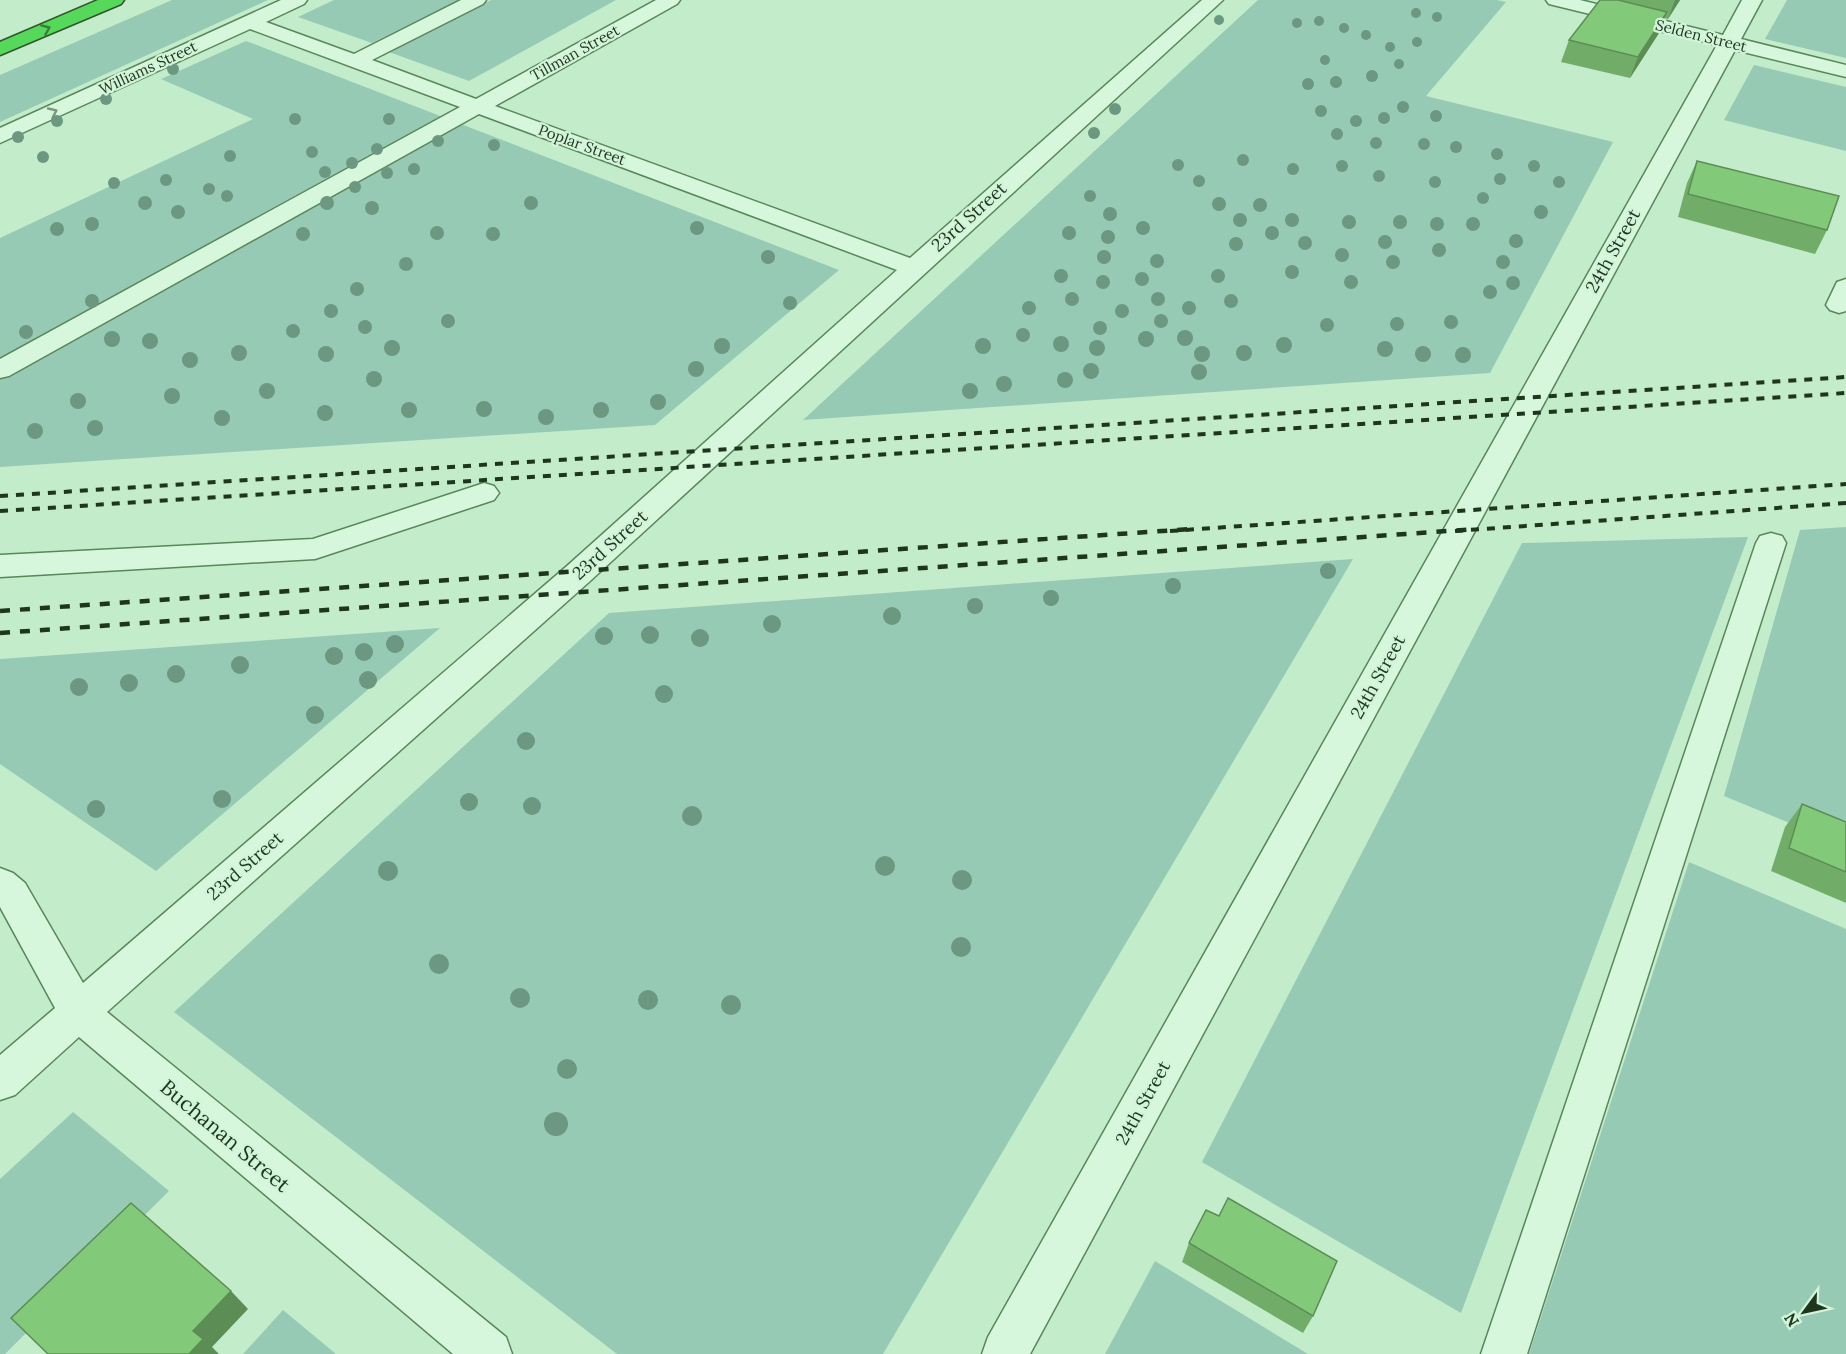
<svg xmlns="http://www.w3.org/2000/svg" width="1846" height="1354" viewBox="0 0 1846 1354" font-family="Lora,serif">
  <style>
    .green { fill: #97cab5 }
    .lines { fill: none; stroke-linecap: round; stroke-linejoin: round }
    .minor-casing { stroke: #5a865b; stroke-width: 3 }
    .highway-casing { stroke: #31542e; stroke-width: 3 }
    .minor { fill: #d6f7db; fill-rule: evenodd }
    .highway { fill: #56d95a; fill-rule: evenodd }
    .rail-far1 { stroke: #1f361e; stroke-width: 4; stroke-dasharray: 8 8; stroke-linecap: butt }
    .rail { stroke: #1f361e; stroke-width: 4.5; stroke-dasharray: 10 10; stroke-linecap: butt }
    .tree { fill: #6c9781 }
    .wall { fill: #71ad69 }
    .shaded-wall { fill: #5c8d55 }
    .building { fill: #83c97a; stroke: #5c8d55; stroke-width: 1.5 }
    .oneway { stroke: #387f39 }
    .oneway2 { stroke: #7a967c }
    .labels { text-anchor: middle; stroke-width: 4.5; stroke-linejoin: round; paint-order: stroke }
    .far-street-label { font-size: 15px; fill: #1f361e; stroke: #d2f4d8 }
    .street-label { font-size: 18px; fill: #1f361e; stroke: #d2f4d8 }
    .near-street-label { font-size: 21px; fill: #1f361e; stroke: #d2f4d8 }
  </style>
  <rect width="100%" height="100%" fill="#c3ecca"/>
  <path class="green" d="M172 0H268L0 122V75Z
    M334 0H459L372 43 298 17Z
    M491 0H616L469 81 389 52Z
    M1258 0H1497L1506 2 1426 96 1613 142 1490 373 803 420Z
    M1787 0H1846V58L1765 39Z
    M246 41 839 270 655 425 0 467V238L253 119 161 79Z
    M1754 65 1846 87V151L1724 120Z
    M1846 527V846L1724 796 1800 530Z
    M1748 537 1461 1313 1202 1162 1522 543Z
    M1353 559 883 1354H617L174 1012 609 613Z
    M440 628 156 871 0 764V659Z
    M1689 862 1846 929V1354H1529Z
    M73 1112 169 1191 5 1354H0V1179Z
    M1155 1261 1308 1354H1105Z
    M283 1310 336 1354H243Z"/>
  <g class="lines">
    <defs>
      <path id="minor" d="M281 0H307L304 4 266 22 354 54 461 0H486L483 4 372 60 476 99 656 0H680L677 4 495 106 910 258 1202 0H1223L589 582 107 1012 506 1337 512 1354H453L79 1037 15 1095 0 1100V1055L55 1008 0 907V868L13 873 25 883 83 983 567 566 897 270 479 114 9 376 0 378V359L460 107 250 29 0 143V128Z
        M1546 0H1580L1723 35 1742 0H1762L1741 39 1846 65V77L1735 50 1030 1354H982L988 1337 1717 45 1549 4Z
        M1846 279V311L1839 313 1830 310 1826 305 1837 282Z
        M484 483 494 486 499 493 494 500 315 559 0 577V555L313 539Z
        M1771 533 1782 536 1786 543 1527 1354H1481L1756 543 1760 536Z"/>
      <path id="highway" d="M98 0H124L121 4 0 55V42Z"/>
    </defs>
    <use href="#minor" class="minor-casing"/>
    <use href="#highway" class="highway-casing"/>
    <use href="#minor" class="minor"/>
    <use href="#highway" class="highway"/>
    <path class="rail-far1" d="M0 496 1846 377
      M0 511 1846 393
      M1170 531 1846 484
      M1455 531 1846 503"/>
    <path class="rail" d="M0 611 1191 529
      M0 633 1476 529"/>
  </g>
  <g class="tree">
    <circle cx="1416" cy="13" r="5"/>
    <circle cx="1437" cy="17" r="5"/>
    <circle cx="1219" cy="20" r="5"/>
    <circle cx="1319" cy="21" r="5"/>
    <circle cx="1297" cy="23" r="5"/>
    <circle cx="1344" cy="28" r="5"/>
    <circle cx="1366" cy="35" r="5"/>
    <circle cx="1417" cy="42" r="5"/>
    <circle cx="1390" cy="47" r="5"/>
    <circle cx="1325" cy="60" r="5"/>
    <circle cx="1399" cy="64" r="5"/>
    <circle cx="173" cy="69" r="6"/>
    <circle cx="1372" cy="76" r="6"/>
    <circle cx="1336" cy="82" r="6"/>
    <circle cx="1308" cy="84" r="6"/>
    <circle cx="106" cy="99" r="6"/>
    <circle cx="1403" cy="107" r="6"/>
    <circle cx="1115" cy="109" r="6"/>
    <circle cx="1321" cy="111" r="6"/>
    <circle cx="1436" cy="116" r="6"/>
    <circle cx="1384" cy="118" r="6"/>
    <circle cx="295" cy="119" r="6"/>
    <circle cx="389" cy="119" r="6"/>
    <circle cx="57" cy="121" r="6"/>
    <circle cx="1356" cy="121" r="6"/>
    <circle cx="1094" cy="133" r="6"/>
    <circle cx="1337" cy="134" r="6"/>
    <circle cx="18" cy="137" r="6"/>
    <circle cx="438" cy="141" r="6"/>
    <circle cx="1376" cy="143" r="6"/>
    <circle cx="1424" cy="144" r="6"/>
    <circle cx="494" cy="145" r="6"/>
    <circle cx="1456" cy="147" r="6"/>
    <circle cx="377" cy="149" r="6"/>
    <circle cx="312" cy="152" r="6"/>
    <circle cx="1497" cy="154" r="6"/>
    <circle cx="230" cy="156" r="6"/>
    <circle cx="43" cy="157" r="6"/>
    <circle cx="1243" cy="160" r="6"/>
    <circle cx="352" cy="163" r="6"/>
    <circle cx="1178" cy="165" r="6"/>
    <circle cx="1342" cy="166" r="6"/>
    <circle cx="1534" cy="166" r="6"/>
    <circle cx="414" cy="169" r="6"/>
    <circle cx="1293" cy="169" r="6"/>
    <circle cx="325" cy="172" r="6"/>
    <circle cx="387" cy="173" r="6"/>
    <circle cx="1379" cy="176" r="6"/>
    <circle cx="1500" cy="179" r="6"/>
    <circle cx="166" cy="180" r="6"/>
    <circle cx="1199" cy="181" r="6"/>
    <circle cx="1435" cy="182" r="6"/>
    <circle cx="1559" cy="182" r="6"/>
    <circle cx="114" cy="183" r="6"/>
    <circle cx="355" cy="187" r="6"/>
    <circle cx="209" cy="189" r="6"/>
    <circle cx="227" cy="196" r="6"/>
    <circle cx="1090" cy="196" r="6"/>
    <circle cx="1483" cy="198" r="6"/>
    <circle cx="145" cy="203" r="7"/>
    <circle cx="327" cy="203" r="7"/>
    <circle cx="531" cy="203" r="7"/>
    <circle cx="1219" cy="204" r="7"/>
    <circle cx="1260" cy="205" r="7"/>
    <circle cx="372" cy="208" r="7"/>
    <circle cx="178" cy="212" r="7"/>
    <circle cx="1541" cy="212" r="7"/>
    <circle cx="1110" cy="214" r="7"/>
    <circle cx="1240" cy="220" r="7"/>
    <circle cx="1292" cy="220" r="7"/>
    <circle cx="1349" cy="222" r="7"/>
    <circle cx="1400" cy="222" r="7"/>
    <circle cx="92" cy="224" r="7"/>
    <circle cx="1437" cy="224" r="7"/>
    <circle cx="1473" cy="224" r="7"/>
    <circle cx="697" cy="228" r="7"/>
    <circle cx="1143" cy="228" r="7"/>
    <circle cx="57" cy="229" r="7"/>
    <circle cx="437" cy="233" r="7"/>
    <circle cx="1069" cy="233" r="7"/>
    <circle cx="1272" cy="233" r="7"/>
    <circle cx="303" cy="234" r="7"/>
    <circle cx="493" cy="234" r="7"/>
    <circle cx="1108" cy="237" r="7"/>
    <circle cx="1516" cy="241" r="7"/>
    <circle cx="1385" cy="242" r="7"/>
    <circle cx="1305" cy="243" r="7"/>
    <circle cx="1236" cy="244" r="7"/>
    <circle cx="1439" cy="250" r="7"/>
    <circle cx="1342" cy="255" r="7"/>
    <circle cx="768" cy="257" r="7"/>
    <circle cx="1104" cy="257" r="7"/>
    <circle cx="1157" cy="261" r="7"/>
    <circle cx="1393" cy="262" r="7"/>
    <circle cx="1503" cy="262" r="7"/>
    <circle cx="406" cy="264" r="7"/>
    <circle cx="1292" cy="272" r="7"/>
    <circle cx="1061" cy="276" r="7"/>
    <circle cx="1218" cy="276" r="7"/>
    <circle cx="1142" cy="279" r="7"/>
    <circle cx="1103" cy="282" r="7"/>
    <circle cx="1351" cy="282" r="7"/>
    <circle cx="1513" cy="283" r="7"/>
    <circle cx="357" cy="289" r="7"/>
    <circle cx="1490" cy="292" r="7"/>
    <circle cx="1072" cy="299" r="7"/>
    <circle cx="1158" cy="299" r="7"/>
    <circle cx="92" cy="301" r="7"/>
    <circle cx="1231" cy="301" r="7"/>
    <circle cx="790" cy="303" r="7"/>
    <circle cx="1029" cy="308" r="7"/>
    <circle cx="1189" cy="308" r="7"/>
    <circle cx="331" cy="311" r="7"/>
    <circle cx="1122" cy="311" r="7"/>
    <circle cx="448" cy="321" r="7"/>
    <circle cx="1161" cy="321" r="7"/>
    <circle cx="1451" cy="322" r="7"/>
    <circle cx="1397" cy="324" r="7"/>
    <circle cx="1327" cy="325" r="7"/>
    <circle cx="365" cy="327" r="7"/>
    <circle cx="1100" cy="328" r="7"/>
    <circle cx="293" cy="331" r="7"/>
    <circle cx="26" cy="332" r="7"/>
    <circle cx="1023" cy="335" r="7"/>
    <circle cx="1185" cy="338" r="8"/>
    <circle cx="112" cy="339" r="8"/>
    <circle cx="1146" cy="339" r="8"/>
    <circle cx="150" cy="341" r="8"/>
    <circle cx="1061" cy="344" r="8"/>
    <circle cx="1284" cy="345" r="8"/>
    <circle cx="722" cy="346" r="8"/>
    <circle cx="983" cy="346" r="8"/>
    <circle cx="392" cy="348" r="8"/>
    <circle cx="1097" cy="348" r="8"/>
    <circle cx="1385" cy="349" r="8"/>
    <circle cx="239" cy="353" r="8"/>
    <circle cx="1244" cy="353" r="8"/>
    <circle cx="326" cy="354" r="8"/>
    <circle cx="1202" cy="354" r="8"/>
    <circle cx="1423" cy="354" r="8"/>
    <circle cx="1463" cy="355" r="8"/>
    <circle cx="190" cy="360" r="8"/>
    <circle cx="696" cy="369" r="8"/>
    <circle cx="1091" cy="371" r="8"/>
    <circle cx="1199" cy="372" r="8"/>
    <circle cx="374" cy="379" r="8"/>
    <circle cx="1065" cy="380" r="8"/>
    <circle cx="1004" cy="384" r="8"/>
    <circle cx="267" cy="391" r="8"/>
    <circle cx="970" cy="391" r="8"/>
    <circle cx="172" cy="396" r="8"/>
    <circle cx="78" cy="401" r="8"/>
    <circle cx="658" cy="402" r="8"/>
    <circle cx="484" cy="409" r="8"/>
    <circle cx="409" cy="410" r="8"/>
    <circle cx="601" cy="410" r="8"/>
    <circle cx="325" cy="413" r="8"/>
    <circle cx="546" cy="417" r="8"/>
    <circle cx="222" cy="418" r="8"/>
    <circle cx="95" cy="428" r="8"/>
    <circle cx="35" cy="431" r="8"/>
    <circle cx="1328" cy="571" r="8"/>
    <circle cx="1173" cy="586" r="8"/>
    <circle cx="1051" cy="598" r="8"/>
    <circle cx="975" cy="606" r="8"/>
    <circle cx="892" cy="616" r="9"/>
    <circle cx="772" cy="624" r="9"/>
    <circle cx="650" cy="635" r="9"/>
    <circle cx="604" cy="636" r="9"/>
    <circle cx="700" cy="638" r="9"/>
    <circle cx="395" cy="644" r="9"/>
    <circle cx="364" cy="652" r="9"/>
    <circle cx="334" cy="656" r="9"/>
    <circle cx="240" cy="665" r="9"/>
    <circle cx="176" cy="674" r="9"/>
    <circle cx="368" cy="680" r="9"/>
    <circle cx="129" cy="683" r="9"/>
    <circle cx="79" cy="687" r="9"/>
    <circle cx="664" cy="694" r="9"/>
    <circle cx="315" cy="715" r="9"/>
    <circle cx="526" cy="741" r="9"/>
    <circle cx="222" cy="799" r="9"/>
    <circle cx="469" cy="802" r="9"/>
    <circle cx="532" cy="806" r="9"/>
    <circle cx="96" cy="809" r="9"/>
    <circle cx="692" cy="816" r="10"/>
    <circle cx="885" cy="866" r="10"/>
    <circle cx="388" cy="871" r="10"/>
    <circle cx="962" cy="880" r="10"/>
    <circle cx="961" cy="947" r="10"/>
    <circle cx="439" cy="964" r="10"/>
    <circle cx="520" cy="998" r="10"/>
    <circle cx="648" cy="1000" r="10"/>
    <circle cx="731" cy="1005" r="10"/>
    <circle cx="567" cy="1069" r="10"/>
    <circle cx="556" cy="1124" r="12"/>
  </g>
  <path class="wall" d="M1600 0H1680L1668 19 1664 18 1659 33 1630 78 1561 62 1569 40Z
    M1697 161 1827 230 1815 254 1678 217 1687 183Z
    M1802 804 1846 822V903L1771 871 1785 827Z
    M1189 1243 1313 1316 1303 1333 1182 1262Z"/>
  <path class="shaded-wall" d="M1675 0H1680L1668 19Z
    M1667 12 1659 33 1630 78 1638 57Z
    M231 1291 248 1309 212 1347 219 1354H189L193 1331Z"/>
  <path class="building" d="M1600 0H1618L1667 12 1638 57 1569 40Z
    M1697 161 1839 196 1827 230 1688 194Z
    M1802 804 1846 822V872L1789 848Z
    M1228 1198 1337 1261 1313 1316 1189 1243 1206 1210 1219 1216Z
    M131 1203 231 1291 193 1331 203 1339 189 1354H48L11 1318Z"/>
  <defs><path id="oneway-chevron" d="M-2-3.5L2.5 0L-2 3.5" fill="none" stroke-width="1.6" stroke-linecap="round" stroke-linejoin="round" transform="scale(1.5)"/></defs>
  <use class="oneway" href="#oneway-chevron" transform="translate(46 29) rotate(-23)"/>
  <use class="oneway2" href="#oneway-chevron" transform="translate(53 112) rotate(-25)"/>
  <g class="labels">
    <g class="far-street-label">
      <text transform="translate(1701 36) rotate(14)" y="5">Selden Street</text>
      <text transform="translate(575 53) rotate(-29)" y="5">Tillman Street</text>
      <text transform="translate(148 68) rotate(-25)" y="5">Williams Street</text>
      <text transform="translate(582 145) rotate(20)" y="5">Poplar Street</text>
    </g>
    <g class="street-label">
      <text transform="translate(969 217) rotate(-42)" y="6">23rd Street</text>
      <text transform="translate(1613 251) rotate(-61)" y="6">24th Street</text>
      <text transform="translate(610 545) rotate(-42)" y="6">23rd Street</text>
      <text transform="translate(1378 677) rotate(-61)" y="6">24th Street</text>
      <text transform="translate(245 866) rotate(-41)" y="6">23rd Street</text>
      <text transform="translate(1143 1103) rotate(-61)" y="6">24th Street</text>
    </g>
    <g class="near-street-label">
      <text transform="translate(225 1136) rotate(40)" y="7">Buchanan Street</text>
    </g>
  </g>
  <g transform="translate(1804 1312) rotate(237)" stroke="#d2f4d8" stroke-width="4.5" paint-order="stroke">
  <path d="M0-4.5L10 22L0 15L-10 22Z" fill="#1f361e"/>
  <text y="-9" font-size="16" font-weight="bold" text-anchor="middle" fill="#1f361e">N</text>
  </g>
</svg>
